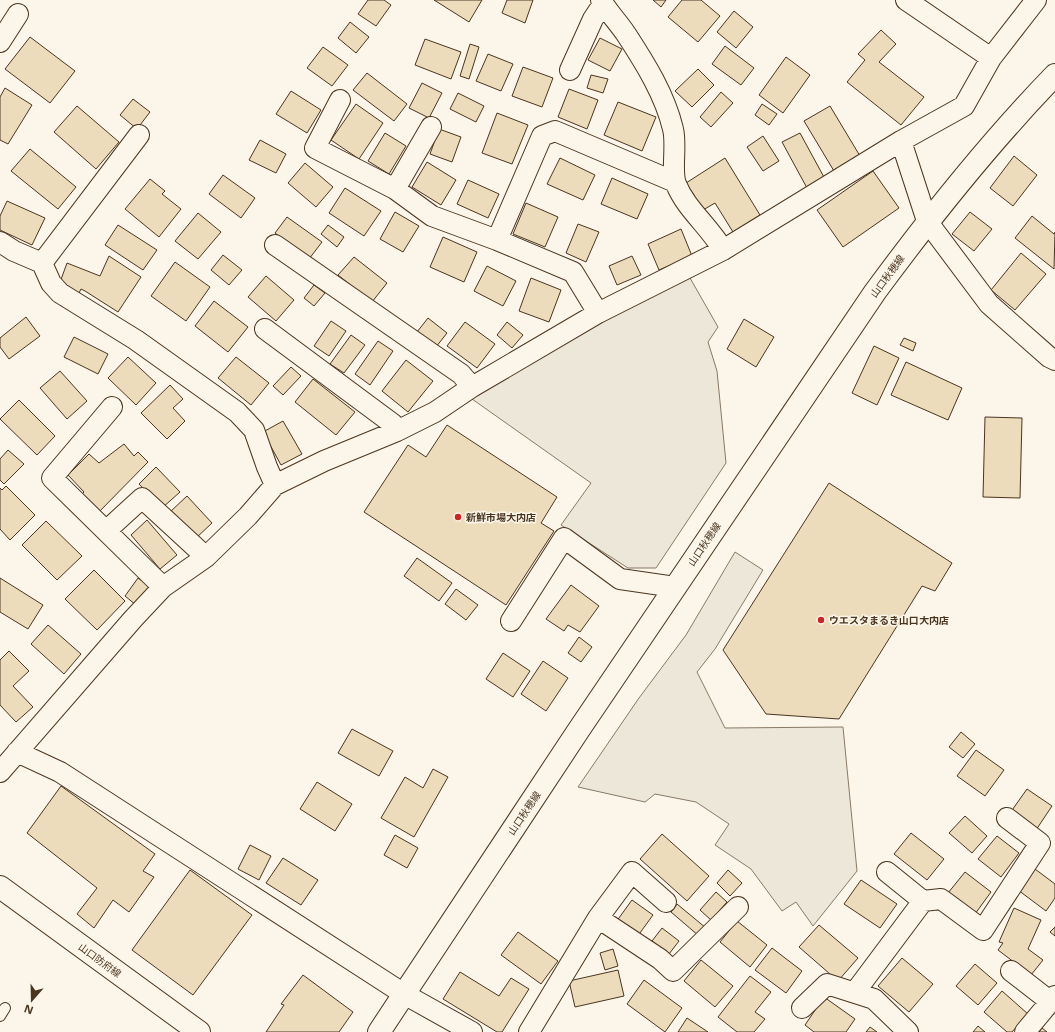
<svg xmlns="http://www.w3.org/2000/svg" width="1055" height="1032" viewBox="0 0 1055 1032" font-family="'Noto Sans','Noto Sans JP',sans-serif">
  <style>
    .parking { fill: #ede7d9; stroke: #887966 }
    .building { fill: #ecdcbc; stroke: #4a3520 }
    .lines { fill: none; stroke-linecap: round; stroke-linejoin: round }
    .lane-casing { stroke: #4a3520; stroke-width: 12 }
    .street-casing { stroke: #4a3520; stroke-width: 22 }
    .secondary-casing { stroke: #4a3520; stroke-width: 24 }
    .primary-casing { stroke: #4a3520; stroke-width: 24 }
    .lane { stroke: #fbf6e9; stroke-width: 10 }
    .street { stroke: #fbf6e9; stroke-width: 20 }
    .secondary { stroke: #fbf6e9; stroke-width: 22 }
    .primary { stroke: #fbf6e9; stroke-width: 22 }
    .poi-dot { fill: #c62828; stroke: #fbf6e9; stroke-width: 1.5 }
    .labels { text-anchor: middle; stroke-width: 3; stroke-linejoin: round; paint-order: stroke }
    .street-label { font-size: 10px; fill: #4a3520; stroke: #fbf6e9 }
    .poi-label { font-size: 10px; font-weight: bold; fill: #4a3520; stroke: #fbf6e9; text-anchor: start }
  </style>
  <rect width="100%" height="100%" fill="#fbf6e9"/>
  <path class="parking" d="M690 278 718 327 708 342 717 371 726 463 656 568H628L561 525 591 483 472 399 537 356 606 319Z
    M735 552 763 570 715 649 697 672 725 728 843 727 857 871 813 926 796 902 782 911 751 869 715 845 729 824 696 802 655 794 645 802 578 787 639 698 686 635Z"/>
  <path class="building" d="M368 0H384L391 5 376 26 358 14Z
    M434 0H482L469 22Z
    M507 0H533L525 23 502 13Z
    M653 0H666L661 7Z
    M682 0H701L720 16 698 42 668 17Z
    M734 11 753 27 736 48 717 32Z
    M350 22 369 37 356 53 338 38Z
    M881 30 896 44 879 62 924 97 901 125 847 82 865 60 858 54Z
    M30 37 75 71 50 103 5 69Z
    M600 38 622 49 610 71 588 60Z
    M425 39 461 52 451 79 415 65Z
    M470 44 479 47 469 79 460 76Z
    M725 46 754 68 741 85 712 64Z
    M323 47 348 65 332 86 307 68Z
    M488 54 513 64 501 91 476 81Z
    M786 57 810 75 783 113 759 95Z
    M523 67 553 78 542 107 512 96Z
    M698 69 714 85 692 107 675 91Z
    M367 73 407 104 394 121 353 90Z
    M591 75 608 79 603 93 587 88Z
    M422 83 442 93 429 118 409 108Z
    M5 88 32 105 8 144 0 140V97Z
    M569 89 598 100 587 129 558 117Z
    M291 91 321 110 307 133 276 114Z
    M721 92 733 103 711 127 700 117Z
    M458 93 484 106 476 122 450 109Z
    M133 99 150 112 137 129 120 115Z
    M618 102 656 117 642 151 604 135Z
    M356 104 383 123 359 159 331 140Z
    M762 104 777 114 769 125 755 115Z
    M77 106 119 142 96 169 54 132Z
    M830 106 860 156 834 171 804 121Z
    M497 113 528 125 512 164 482 153Z
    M439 129 461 137 452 162 430 154Z
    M385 133 406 146 389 174 368 161Z
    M800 133 825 179 807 188 782 142Z
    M763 136 779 161 763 171 747 147Z
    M260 140 286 154 276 173 249 160Z
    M30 149 76 187 58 209 11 171Z
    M1014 156 1037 175 1013 206 990 188Z
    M560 158 595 175 583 200 547 184Z
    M725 158 760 215 733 232 715 203 703 210 686 183Z
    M427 162 456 180 441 205 412 187Z
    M305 163 333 187 316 207 288 183Z
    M873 171 899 208 843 247 817 210Z
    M223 175 255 198 241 218 209 194Z
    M612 178 648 194 637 219 601 204Z
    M150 179 165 191 162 194 181 209 159 237 125 209Z
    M468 180 499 194 488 218 457 204Z
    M345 188 381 211 364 236 329 213Z
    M7 201 45 218 32 245 0 230V216Z
    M526 203 558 217 545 247 513 234Z
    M395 212 419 226 403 252 380 239Z
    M970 212 992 229 974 251 952 234Z
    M198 213 221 232 198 259 175 241Z
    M1032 216 1054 234 1055 232 1054 269 1015 238Z
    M287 217 322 242 309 259 275 233Z
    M578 224 599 232 586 262 566 253Z
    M118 225 157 250 143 270 105 245Z
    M328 225 344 237 337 247 321 234Z
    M681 229 692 256 659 270 648 244Z
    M443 237 477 252 464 282 430 267Z
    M1021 253 1046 274 1015 310 991 290Z
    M223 255 242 270 229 285 211 270Z
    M109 256 141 277 118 312 85 291 81 289 79 293 59 285 67 263 100 276Z
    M632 256 641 275 617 285 609 266Z
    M354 257 387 283 372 302 338 275Z
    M175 262 210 287 186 321 151 296Z
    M487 266 516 281 503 306 474 291Z
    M266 276 294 300 276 321 248 297Z
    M531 278 561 290 549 322 519 311Z
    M314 285 325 293 314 306 304 298Z
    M214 301 248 327 228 352 195 326Z
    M26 317 40 336 9 359 0 347V338Z
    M428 318 447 333 436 347 417 332Z
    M744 319 774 337 756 367 727 349Z
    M331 321 346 331 329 356 314 346Z
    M465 322 495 344 477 368 447 346Z
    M507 322 523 335 512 348 497 335Z
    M351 335 365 345 344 373 330 364Z
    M74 337 108 354 98 374 64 357Z
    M904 338 916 343 913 351 900 345Z
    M378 341 393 351 370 385 355 374Z
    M874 346 899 358 877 405 852 393Z
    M128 357 156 383 136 405 108 378Z
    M236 357 269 383 251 405 218 378Z
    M406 360 433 381 408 412 382 391Z
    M906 362 962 388 948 420 891 395Z
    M291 367 301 376 283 395 273 386Z
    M60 371 87 401 67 419 40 388Z
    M313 379 355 412 336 435 295 402Z
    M170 385 183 399 173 408 185 421 167 439 141 413Z
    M19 400 55 436 37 455 0 419Z
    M985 417 1022 418 1020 498 983 497Z
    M283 421 302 454 281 465 263 432Z
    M447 425 557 497 541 523 554 531 506 605 364 512 408 445 426 457Z
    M124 444 134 456 138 452 148 462 96 515 79 497 84 492 68 475 89 454 99 463Z
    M8 450 24 464 4 484 0 480V459Z
    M156 467 180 492 162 508 139 484Z
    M829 483 952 563 935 591 922 586 839 719 766 714 723 650Z
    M6 486 35 515 10 540 0 529V488L2 490Z
    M187 496 212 523 195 539 170 512Z
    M147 520 177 555 160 569 131 535Z
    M46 521 82 556 57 580 22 545Z
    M417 558 452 583 439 601 404 576Z
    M94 570 125 601 97 630 65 599Z
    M0 578 43 605 28 629 0 612Z
    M138 578 149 586 136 605 125 596Z
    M571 585 599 606 580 632 568 625 564 631 546 619Z
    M456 589 478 605 466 620 445 604Z
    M48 625 81 654 64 674 31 644Z
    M579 637 592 647 581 662 568 653Z
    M9 651 29 671 13 686 33 707 16 722 0 705V660Z
    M503 653 530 671 513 697 486 679Z
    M543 661 568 678 546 711 521 694Z
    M352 729 393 751 379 776 338 753Z
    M961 732 975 744 963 758 949 747Z
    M976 750 1004 770 985 796 957 776Z
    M433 769 448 777 414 837 381 818 405 777 423 788Z
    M317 782 352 804 335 831 300 809Z
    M61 786 155 854 143 871 154 877 129 912 113 900 94 928 77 914 97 888 27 833Z
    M1027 789 1052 806 1036 830 1010 813Z
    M965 816 987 836 972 853 949 833Z
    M911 833 944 859 927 880 894 854Z
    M662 834 709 876 687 901 640 859Z
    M395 835 418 848 407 868 384 855Z
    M997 836 1019 853 1001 877 978 859Z
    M250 845 271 856 259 880 238 869Z
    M283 858 318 880 301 905 266 883Z
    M1035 869 1055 884V898L1046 911 1018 890Z
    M190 870 252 915 193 995 132 950Z
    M728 870 742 883 730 896 717 883Z
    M965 872 991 892 975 914 948 893Z
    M861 880 897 904 880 928 844 904Z
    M716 892 727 902 711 920 700 910Z
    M632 900 653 915 637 937 616 922Z
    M677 904 706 928 699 936 671 912Z
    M1014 908 1041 920 1028 949 1043 960 1031 975 998 950 1003 943 999 942Z
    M737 921 767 945 750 967 720 942Z
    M819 925 858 958 838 981 799 947Z
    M1055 927V936L1050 932Z
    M662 928 679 941 669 954 652 941Z
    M518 932 558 961 541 984 501 955Z
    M772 948 802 971 786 993 755 970Z
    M613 949 618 966 605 970 600 953Z
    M902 958 933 984 909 1012 878 986Z
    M701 960 733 986 715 1007 684 981Z
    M975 964 997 983 978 1005 956 986Z
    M618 970 624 996 575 1007 569 981Z
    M460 972 499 996 511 978 529 989 502 1032H497L443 999Z
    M303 975 353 1012 339 1032H266L284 1005 281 1004Z
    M750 976 771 992 755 1012 765 1019 754 1032H737L718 1017Z
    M644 980 682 1008 665 1032 627 1004Z
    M1002 991 1028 1014 1012 1032H1007L984 1012Z
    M824 997 855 1019 846 1032H814L805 1025Z
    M687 1018 708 1032H678Z
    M978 1026 985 1032H973Z
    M870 1027 877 1032H866Z
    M1042 1028 1047 1032H1039Z"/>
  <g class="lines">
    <defs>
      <path id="lane" d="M0 1016 5 1008"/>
      <path id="street" d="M601 0C608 12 618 22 626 34 645 63 665 95 673 129 677 144 671 172 676 184 686 209 709 226 723 250
        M906 0 991 58
        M0 42 18 14
        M570 70 593 19 603 4
        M340 100 315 148 395 189 432 216 497 240 573 272 598 313
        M901 141 927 221 989 304 1049 357 1055 360
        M395 189 431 127
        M497 240 542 136 555 131 675 182
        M0 242 14 251 42 263 51 283 60 293 136 340 237 412 254 430 267 467 275 485
        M275 245 461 374 472 387
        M42 263 139 135
        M265 329 393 424 397 431
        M112 407 52 478 163 587
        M106 531 142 498 206 557
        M511 621 564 538 620 579 675 587
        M17 752 60 772 404 994 472 1032
        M0 772 133 619 163 587 206 557 248 516 275 485 324 461 397 431 435 412 472 387 598 313 723 250 901 141 964 106 991 58 1036 0
        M887 872 923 901
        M598 918 632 872 666 902
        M1011 971 1051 1002
        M855 992 923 901 941 899 983 930 1040 843 1007 818
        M802 1008 827 984 874 999 908 1032
        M529 1032 598 918 660 959 673 971 738 907
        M1025 1032 1055 996"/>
      <path id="secondary" d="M379 1032 578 731 875 292C931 216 989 143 1055 75"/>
      <path id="primary" d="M0 887 199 1032"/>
    </defs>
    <use href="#lane" class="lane-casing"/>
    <use href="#street" class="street-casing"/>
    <use href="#secondary" class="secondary-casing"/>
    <use href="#primary" class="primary-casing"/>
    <use href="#lane" class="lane"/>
    <use href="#street" class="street"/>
    <use href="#secondary" class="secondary"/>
    <use href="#primary" class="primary"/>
  </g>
  <g class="poi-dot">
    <circle cx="458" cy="517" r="4"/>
    <circle cx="821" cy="620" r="4"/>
  </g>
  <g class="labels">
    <g class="street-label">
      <text transform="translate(887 276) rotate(-54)" y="4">山口秋穂線</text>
      <text transform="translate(704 544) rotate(-56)" y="4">山口秋穂線</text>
      <text transform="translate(524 813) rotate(-56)" y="4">山口秋穂線</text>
      <text transform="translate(100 960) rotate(36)" y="4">山口防府線</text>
    </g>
    <g class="poi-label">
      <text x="466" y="521">新鮮市場大内店</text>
      <text x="829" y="624">ウエスタまるき山口大内店</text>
    </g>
  </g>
  <g transform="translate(32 1000) rotate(200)" stroke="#fbf6e9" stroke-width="3" paint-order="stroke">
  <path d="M0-3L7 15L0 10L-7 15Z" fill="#4a3520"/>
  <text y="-6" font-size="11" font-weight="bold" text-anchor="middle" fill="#4a3520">N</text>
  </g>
</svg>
